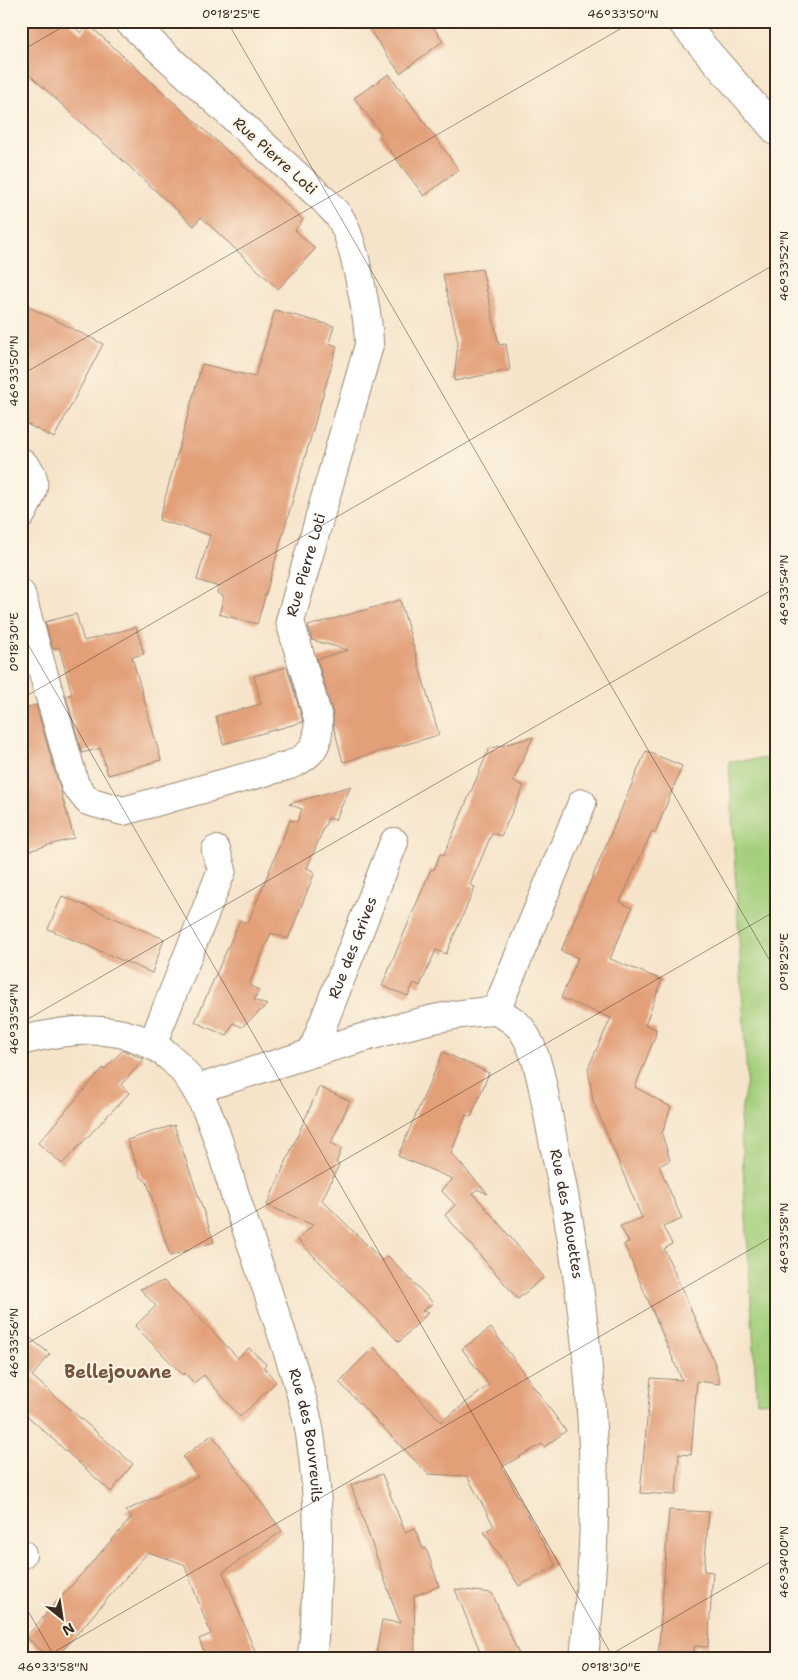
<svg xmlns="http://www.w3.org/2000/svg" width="798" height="1680" viewBox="0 0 798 1680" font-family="'Shantell Sans',sans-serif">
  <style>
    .green { fill: #a2cd7a; stroke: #6e7c4c }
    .building { fill: #e29f78 }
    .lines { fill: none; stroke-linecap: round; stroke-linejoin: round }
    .street-casing { stroke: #988774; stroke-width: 30 }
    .secondary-casing { stroke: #988774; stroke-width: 30 }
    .street { stroke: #fff; stroke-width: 28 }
    .secondary { stroke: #fff; stroke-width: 28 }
    .ticks { fill: none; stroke: #3b2a1e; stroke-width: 1; stroke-opacity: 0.45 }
    .labels { text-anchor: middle; stroke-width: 4; stroke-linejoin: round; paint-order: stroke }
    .street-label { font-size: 15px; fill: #3b2a1e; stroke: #fcf5e5 }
    .quarter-label { font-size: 18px; font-weight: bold; fill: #75533e; stroke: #fcf5e5 }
    .neatline { fill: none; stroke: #3b2a1e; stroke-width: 2 }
    .ticks-label { font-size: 12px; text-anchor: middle; fill: #3b2a1e }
  </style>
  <rect width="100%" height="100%" fill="#fcf5e5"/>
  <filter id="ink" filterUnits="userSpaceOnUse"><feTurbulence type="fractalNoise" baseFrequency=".02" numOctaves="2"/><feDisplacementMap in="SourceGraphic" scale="10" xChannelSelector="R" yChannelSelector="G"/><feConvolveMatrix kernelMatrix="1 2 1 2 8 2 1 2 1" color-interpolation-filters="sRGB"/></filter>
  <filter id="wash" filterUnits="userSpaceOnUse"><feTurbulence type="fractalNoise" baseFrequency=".0096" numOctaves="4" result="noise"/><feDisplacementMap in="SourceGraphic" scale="20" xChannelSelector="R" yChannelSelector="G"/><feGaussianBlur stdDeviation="1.12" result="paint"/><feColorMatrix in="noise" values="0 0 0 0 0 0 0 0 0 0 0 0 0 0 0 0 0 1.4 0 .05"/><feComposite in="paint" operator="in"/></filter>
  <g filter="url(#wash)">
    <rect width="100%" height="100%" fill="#f6e4ca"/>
    <path class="green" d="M777 758V1401L757 1402 740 1117 747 1080 729 761Z"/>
    <g id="blocks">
      <path class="building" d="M21 21H68L81 33 89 25 303 220 295 230 315 249 278 289 201 217 194 226 21 67Z
        M363 21H429L443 41 400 73Z
        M389 74 459 170 424 196 379 136 381 133 354 98Z
        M482 269 499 345 506 344 510 370 454 381 458 342 443 275Z
        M21 303 103 344 54 438 21 421Z
        M275 310 334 326 329 343 337 346 257 624 219 614 224 596 217 593 219 587 197 580 210 535 159 520 202 364 255 377Z
        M400 600 439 735 343 762 334 728 333 714 317 659 348 650 312 640 308 626Z
        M76 614 84 641 136 627 144 654 132 657 161 760 108 775 100 748 82 753 66 696 72 694 59 647 53 649 45 622Z
        M287 667 303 722 223 744 216 716 261 704 254 676Z
        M36 705 74 838 21 853V709Z
        M533 737 513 781 524 786 501 836 492 833 470 885 475 887 446 954 436 950 420 986 414 983 408 996 382 986 431 869 434 870 440 854 444 855 489 749Z
        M646 751 682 766 655 833 652 831 620 902 632 908 610 959 662 980 645 1025 656 1029 655 1037 635 1087 671 1107 662 1134 670 1160 659 1166 682 1219 663 1227 672 1244 664 1249 715 1364 720 1384 697 1381 691 1455 679 1454 676 1495 640 1493 651 1378 682 1380 624 1244 629 1242 620 1226 642 1218 593 1101 588 1068 611 1018 561 998 578 958 561 951Z
        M351 786 335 820 328 818 307 868 315 872 288 939 271 933 249 985 259 990 254 1000 267 1005 242 1027 233 1023 227 1036 195 1022 240 920 248 923 290 820 297 822 302 809 289 804Z
        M62 896 164 939 152 973 48 929Z
        M123 1050 144 1059 121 1085 129 1093 62 1164 38 1143 103 1068 104 1070Z
        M443 1052 489 1073 471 1117 466 1115 451 1153 488 1194 477 1189 473 1193 544 1277 518 1299 445 1215 455 1205 441 1190 453 1179 398 1156Z
        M319 1087 350 1101 331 1143 342 1148 336 1163 339 1165 322 1200 383 1261 388 1256 433 1303 422 1311 429 1312 399 1342 298 1240 313 1225 267 1205Z
        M174 1125 214 1242 170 1256 147 1182 141 1177 127 1140Z
        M164 1281 238 1358 249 1348 266 1364 264 1367 276 1382 240 1417 204 1375 194 1383 185 1373 183 1375 135 1326 156 1306 140 1289Z
        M491 1328 566 1431 544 1447 542 1444 502 1467 556 1566 519 1586 484 1532 494 1526 467 1476 428 1474 339 1382 374 1347 441 1422 489 1385 462 1349Z
        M21 1331 50 1354 32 1376 133 1464 111 1492 21 1410Z
        M212 1435 282 1531 223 1572 258 1659H207L199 1639 211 1634 184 1564 148 1552 55 1659H51L26 1637 132 1517 125 1511 198 1477 183 1457Z
        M382 1474 405 1532 415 1528 423 1549 426 1548 439 1586 414 1596 415 1652H411L410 1659H375L382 1620 400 1623 351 1485Z
        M669 1510 709 1512 704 1571 713 1572 708 1647 694 1646V1659H658Z
        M455 1589 492 1593 521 1659H483Z"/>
    </g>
  </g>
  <g filter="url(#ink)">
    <use href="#blocks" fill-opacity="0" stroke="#988774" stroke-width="1"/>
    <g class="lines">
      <defs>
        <g id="street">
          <path d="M21 462C42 478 32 496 21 515"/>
          <path id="s1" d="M21 594 75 785 88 801 123 811 290 765C314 755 320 743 318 718L290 621 369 345C369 319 354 239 340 218 336 212 330 207 325 201L128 21"/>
          <path id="s2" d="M582 803 496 1011C506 1016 516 1021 523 1031 541 1058 546 1108 553 1140 579 1260 594 1381 594 1504 594 1556 589 1607 584 1659"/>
          <path id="s3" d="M21 1041C72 1027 132 1021 174 1061 211 1097 222 1156 238 1204 252 1245 266 1286 280 1328 291 1362 304 1398 310 1434 318 1487 320 1539 316 1592 315 1614 316 1637 311 1659"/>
          <path d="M152 1045 222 870 216 850"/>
          <path id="s4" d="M312 1052 394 842"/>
          <path d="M197 1089C257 1070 316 1051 376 1034 416 1023 454 1012 496 1011"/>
          <path d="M21 1554H22"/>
        </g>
        <path id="secondary" d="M681 21 777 132"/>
      </defs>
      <use href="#street" class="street-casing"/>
      <use href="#secondary" class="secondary-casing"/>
      <use href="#street" class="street"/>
      <use href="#secondary" class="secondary"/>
    </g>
  </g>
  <path class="ticks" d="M227 21 777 973M21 51 73 21M21 375 634 21M21 632 614 1659M21 699 777 263M21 1023 777 587M21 1347 777 910M21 1599 56 1659M42 1659 777 1234M603 1659 777 1558"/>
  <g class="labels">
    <g class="street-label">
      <text transform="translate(275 156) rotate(42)" y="5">Rue Pierre Loti</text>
      <text dy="5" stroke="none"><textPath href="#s1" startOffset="648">Rue Pierre Loti</textPath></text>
      <text dy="5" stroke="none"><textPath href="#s4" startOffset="112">Rue des Grives</textPath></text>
      <text dy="5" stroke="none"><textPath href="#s2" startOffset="448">Rue des Alouettes</textPath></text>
      <text dy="5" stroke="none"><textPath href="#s3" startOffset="562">Rue des Bouvreuils</textPath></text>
    </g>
    <g class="quarter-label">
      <text x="118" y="1378">Bellejouane</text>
    </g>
  </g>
  <rect width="798" height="1680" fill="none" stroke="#fcf5e5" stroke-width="55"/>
  <g transform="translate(62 1618) rotate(150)" stroke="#fcf5e5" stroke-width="4" paint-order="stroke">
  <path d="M0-4L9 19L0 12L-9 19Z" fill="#3b2a1e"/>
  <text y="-8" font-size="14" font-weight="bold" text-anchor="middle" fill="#3b2a1e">N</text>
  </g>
  <rect x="28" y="28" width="742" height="1624" class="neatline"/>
  <g class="ticks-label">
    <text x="231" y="18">0°18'25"E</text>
    <text x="623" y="18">46°33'50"N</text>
    <text transform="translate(784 266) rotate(-90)" y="4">46°33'52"N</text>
    <text transform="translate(14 371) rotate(-90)" y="4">46°33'50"N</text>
    <text transform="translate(784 590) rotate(-90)" y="4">46°33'54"N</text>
    <text transform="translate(14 642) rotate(-90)" y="4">0°18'30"E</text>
    <text transform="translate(784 962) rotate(-90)" y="4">0°18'25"E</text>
    <text transform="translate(14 1019) rotate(-90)" y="4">46°33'54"N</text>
    <text transform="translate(784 1238) rotate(-90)" y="4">46°33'58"N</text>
    <text transform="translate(14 1343) rotate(-90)" y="4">46°33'56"N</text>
    <text transform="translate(784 1562) rotate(-90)" y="4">46°34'00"N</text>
    <text x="53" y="1671">46°33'58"N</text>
    <text x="611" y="1671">0°18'30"E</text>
  </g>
</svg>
